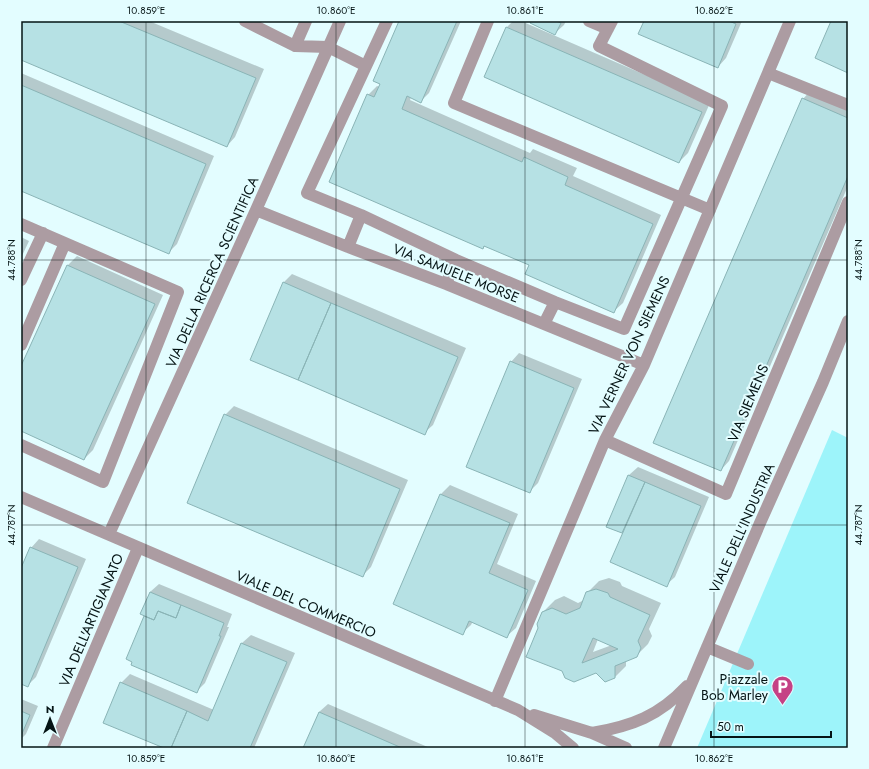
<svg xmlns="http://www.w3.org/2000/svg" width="869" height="769" viewBox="0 0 869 769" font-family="Jost,sans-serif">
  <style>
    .pitch { fill: #9df4fa }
    .shadow { fill: #0003; fill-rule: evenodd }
    .building { fill: #b6e1e4; stroke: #8ab4b6; fill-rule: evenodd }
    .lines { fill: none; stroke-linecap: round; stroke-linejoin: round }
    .minor { stroke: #ac9ca2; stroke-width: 12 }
    .ticks { fill: none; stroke: #051415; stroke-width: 1; stroke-opacity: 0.45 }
    .labels { text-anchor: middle; stroke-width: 4; stroke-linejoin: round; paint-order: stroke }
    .street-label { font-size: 14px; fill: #051415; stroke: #e3fdff }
    .poi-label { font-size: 14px; fill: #051415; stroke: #e3fdff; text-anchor: end }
    .neatline { fill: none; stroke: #051415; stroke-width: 1.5 }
    .ticks-label { font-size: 10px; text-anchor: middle; fill: #051415 }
  </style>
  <rect width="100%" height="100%" fill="#e3fdff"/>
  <path class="pitch" d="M832 430 848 438V748H697Z"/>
  <path class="shadow" d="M21 21H149L264 69 235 137 227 146 21 59Z
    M400 21H461L429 93 421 101 411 97 410 100 530 153 533 149 577 168 573 176 661 215 623 303 614 311 530 265 486 245 483 248 368 95 377 86 380 87Z
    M513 21H521L710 103 688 153 679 162 507 27Z
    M532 21H566L564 25 555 33Z
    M645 21H742L726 58 718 67Z
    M21 73 214 156 177 244 168 253 21 190Z
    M811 90 848 106V186L729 461 721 470 803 99Z
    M21 237 29 241 21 258Z
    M77 256 163 295 93 450 84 459 21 430V369L68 265Z
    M292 274 466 348 433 425 424 433 283 283Z
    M519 353 582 379 538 483 529 492 511 362Z
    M234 406 408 480 371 567 362 576 225 415Z
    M638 467 709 497 675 577 666 585 624 533 607 526 629 475Z
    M450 485 518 514 497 564 536 581 516 628 507 636 473 621 471 625 462 633 394 603 441 494Z
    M39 539 86 559 36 677 27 686 21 683V571L31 548Z
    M609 578 620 582 622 586 661 603 649 629 652 636 648 644 636 656 626 660V666L615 677 597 672 574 681 539 628 543 612 555 600 564 596 578 603 584 600 587 593 599 581ZM598 639 612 645 593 652Z
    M159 584 232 614 227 627H229L205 683 197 691 127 659 145 616 150 592Z
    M251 635 295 653 254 748H167L121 683 130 674 214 710 242 643Z
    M21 699 38 706 26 734 21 739Z
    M328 704 430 748H304L319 712Z"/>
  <path class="building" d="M21 21H119L256 78 227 147 21 60Z
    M399 21H457L421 103 407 96 402 109 522 162 524 157 568 177 565 185 653 224 614 313 525 274 529 265 484 246 483 249 329 182 367 94 374 97 380 84 373 81Z
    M531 21H556L561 23 555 35 530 23Z
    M644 21H729L736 24 718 68 638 34Z
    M831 21H848V73L815 58Z
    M506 27 702 112 679 163 484 77Z
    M21 85 206 164 169 254 21 191Z
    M802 98 848 118V176L721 471 653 443Z
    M67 265 155 304 84 460 21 431V366Z
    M283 282 331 303 298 380 250 360Z
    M331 303 458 357 425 435 298 380Z
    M510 361 574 388 530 493 466 467Z
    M224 414 400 489 363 577 187 503Z
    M628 475 645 482 622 533 606 527Z
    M645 482 701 506 667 587 610 562Z
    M440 494 510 523 489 573 528 590 507 638 469 621 463 635 393 604Z
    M30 547 78 567 28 687 21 684V568Z
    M596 589 608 593 610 597 650 615 638 641 641 648 637 657 615 666V678L605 682 596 673 574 682 565 678 562 671 526 657 538 628 537 624 542 612 552 608 566 614 580 608 586 592ZM593 638 618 649 582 663Z
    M150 592 181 605 176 618 158 611 154 620 140 614Z
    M181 605 224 623 219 636H221L197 693 131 665 132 662 126 659 144 616 154 620 158 611 176 618Z
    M241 643 287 662 250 748H171L187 711 208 721Z
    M120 682 187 711 171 748H164L103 723Z
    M21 711 30 715 21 736Z
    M319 712 402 748H303Z"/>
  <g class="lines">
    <path class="minor" d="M245 21 295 46 328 47 366 66
      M387 21 307 193 361 215 456 260 555 302 624 329 722 106 599 46 612 21
      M488 21 454 103 710 210
      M589 21 608 29
      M295 46 306 21
      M768 73 848 105
      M256 210 348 247 446 284 644 365
      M21 224 178 292 103 482 21 445
      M348 247 361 215
      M21 280 43 233
      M446 284 456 260
      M544 324 555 302
      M21 345 65 243
      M605 440 726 494 848 202
      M21 497 518 710 555 733 573 748
      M109 534 256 210 340 21
      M707 647 748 664
      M495 701 605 440 644 365 790 21
      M534 715 592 733 626 748
      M592 733C632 726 659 716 687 686
      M53 748 138 548
      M664 748 760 523 823 382 848 321"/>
  </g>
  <path class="ticks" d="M146 21V748M336 21V748M525 21V748M714 21V748M21 260H848M21 525H848"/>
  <defs>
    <symbol id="parking-pin" viewBox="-11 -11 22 30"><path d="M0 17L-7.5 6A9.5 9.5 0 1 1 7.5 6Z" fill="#c54185" stroke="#e3fdff"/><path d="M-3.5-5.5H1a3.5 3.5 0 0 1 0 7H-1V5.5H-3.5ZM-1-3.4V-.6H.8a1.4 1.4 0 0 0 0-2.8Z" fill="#fff"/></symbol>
  </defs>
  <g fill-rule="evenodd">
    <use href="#parking-pin" x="770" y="674" width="25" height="34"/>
  </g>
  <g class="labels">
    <g class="street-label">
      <text transform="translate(212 272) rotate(-66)" y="5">VIA DELLA RICERCA SCIENTIFICA</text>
      <text transform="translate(456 273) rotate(22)" y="5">VIA SAMUELE MORSE</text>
      <text transform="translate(629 355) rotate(-65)" y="5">VIA VERNER VON SIEMENS</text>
      <text transform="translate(748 403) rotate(-67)" y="5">VIA SIEMENS</text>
      <text transform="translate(742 528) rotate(-66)" y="5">VIALE DELL'INDUSTRIA</text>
      <text transform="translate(306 604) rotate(23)" y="5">VIALE DEL COMMERCIO</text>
      <text transform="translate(91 620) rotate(-67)" y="5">VIA DELL'ARTIGIANATO</text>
    </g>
    <g class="poi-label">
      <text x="768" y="684">Piazzale<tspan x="768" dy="16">Bob Marley</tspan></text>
    </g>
  </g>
  <rect width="869" height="769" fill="none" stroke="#e3fdff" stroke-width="44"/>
  <g transform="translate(50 719)" stroke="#e3fdff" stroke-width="3" paint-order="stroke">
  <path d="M0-3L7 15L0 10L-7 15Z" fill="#051415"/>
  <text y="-6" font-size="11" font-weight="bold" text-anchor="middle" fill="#051415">N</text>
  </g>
  <path d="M711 731v6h120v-6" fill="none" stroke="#051415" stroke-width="2"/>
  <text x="717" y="731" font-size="12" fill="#051415" stroke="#e3fdff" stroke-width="3" paint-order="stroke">50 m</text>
  <rect x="22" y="22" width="825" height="725" class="neatline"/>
  <g class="ticks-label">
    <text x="146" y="14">10.859°E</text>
    <text x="336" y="14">10.860°E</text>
    <text x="525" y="14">10.861°E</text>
    <text x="714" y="14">10.862°E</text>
    <text transform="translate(11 260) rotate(-90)" y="4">44.788°N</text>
    <text transform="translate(858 260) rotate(-90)" y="4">44.788°N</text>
    <text transform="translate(11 525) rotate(-90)" y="4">44.787°N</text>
    <text transform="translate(858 525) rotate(-90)" y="4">44.787°N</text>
    <text x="146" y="762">10.859°E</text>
    <text x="336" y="762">10.860°E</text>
    <text x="525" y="762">10.861°E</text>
    <text x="714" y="762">10.862°E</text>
  </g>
</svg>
